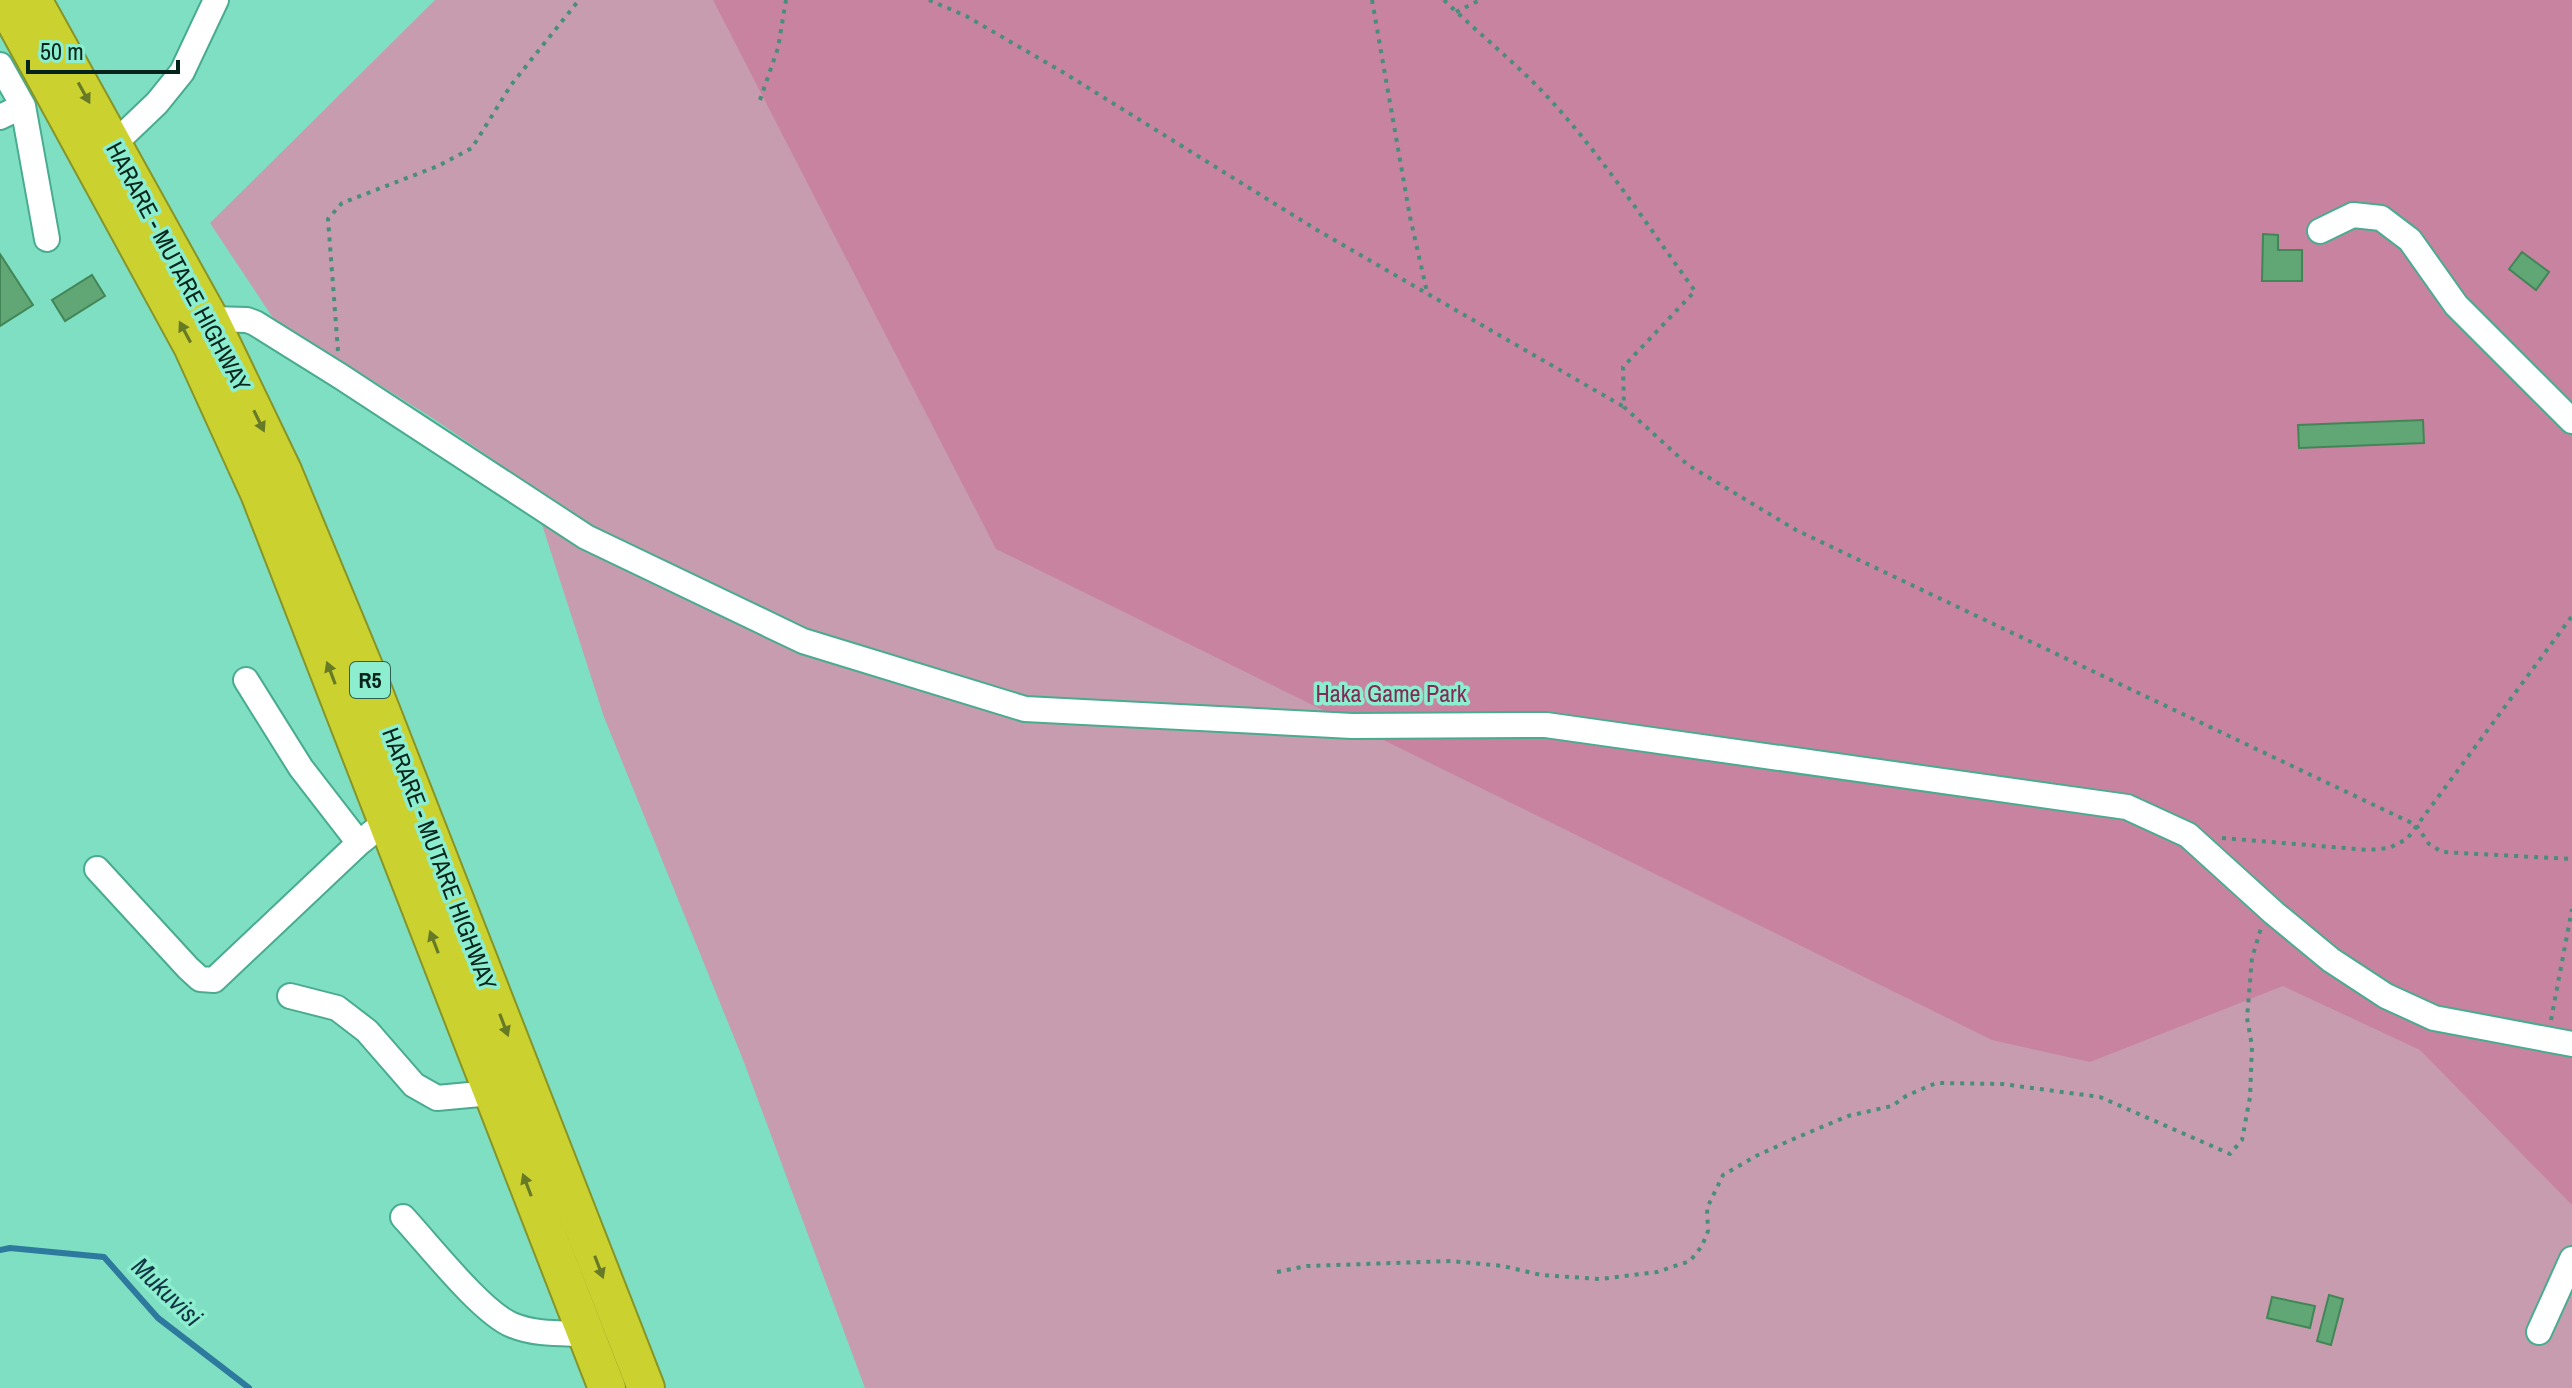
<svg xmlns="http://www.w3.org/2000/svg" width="2572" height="1388" viewBox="0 0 2572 1388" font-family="'Archivo Narrow',sans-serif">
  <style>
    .green { fill: #c79cae }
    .forest { fill: #c883a1 }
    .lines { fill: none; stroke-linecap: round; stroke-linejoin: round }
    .stream { stroke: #2d7a9e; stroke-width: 6 }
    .building { fill: #61a675; stroke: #428657; stroke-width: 2 }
    .minor-casing { stroke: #49ab8f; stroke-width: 28 }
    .highway-casing { stroke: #859529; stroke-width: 40 }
    .path { stroke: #498e7a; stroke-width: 4; stroke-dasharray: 4 6; stroke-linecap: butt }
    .minor { stroke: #fff; stroke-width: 24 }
    .highway { stroke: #cbd230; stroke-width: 36 }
    .oneway { fill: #677a26 }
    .labels { text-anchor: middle; stroke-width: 7; stroke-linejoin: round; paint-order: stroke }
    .shield { fill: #8dedcf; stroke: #2c6051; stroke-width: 2 }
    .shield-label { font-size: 22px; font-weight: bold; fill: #03231b }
    .street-label { font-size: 24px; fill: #03231b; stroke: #8dedcf }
    .park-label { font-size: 24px; fill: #7f2c56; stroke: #8dedcf }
    .water-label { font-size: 26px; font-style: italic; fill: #113444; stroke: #8dedcf }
  </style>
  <rect width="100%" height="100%" fill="#7fdfc2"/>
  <path class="green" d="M435 0H2572V1388H865L742 1057 604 717 529 484 434 419 273 318 210 223Z"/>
  <path class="forest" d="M713 0H2572V1205L2420 1050 2283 986 2090 1062 1992 1040 996 549Z"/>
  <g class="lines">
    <path class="stream" d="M0 1250 10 1248 104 1257 158 1318 249 1388"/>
  </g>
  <path class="building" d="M2263 234 2278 235V250H2302V281H2262Z
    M2522 252 2549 272 2536 290 2509 269Z
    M0 254 33 305 0 326Z
    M92 275 105 296 65 321 52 300Z
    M2423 420 2424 443 2299 448 2298 425Z
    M2329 1295 2343 1299 2331 1345 2317 1341Z
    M2272 1297 2315 1306 2310 1328 2267 1318Z"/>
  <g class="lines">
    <defs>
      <path id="minor" d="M0 65 23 106 0 117
        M23 106 47 239
        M113 145 157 103 182 72 216 0
        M2320 231 2353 215 2381 218 2410 240 2456 305 2572 421
        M210 319 247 320 255 323 340 376 586 537 803 641 1025 709 1352 726 1546 725 2127 807 2188 835 2274 913 2331 960 2386 996 2434 1018 2572 1044
        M246 680 301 768 359 843
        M97 869 188 968 200 979 214 980 359 843 388 820
        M290 996 337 1008 367 1031 414 1085 437 1098 491 1093
        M403 1217C428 1244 481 1312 512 1325 536 1335 561 1333 586 1334
        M2539 1332 2572 1259"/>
      <path id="highway" d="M3 0 192 346 259 493 607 1388
        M33 0 210 319 283 471 365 669 646 1388"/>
    </defs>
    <use href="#minor" class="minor-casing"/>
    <use href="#highway" class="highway-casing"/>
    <path class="path" d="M929 0 966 16 1061 71 1317 230 1624 407
      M1372 0 1410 217 1427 292
      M1444 0C1481 36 1521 67 1555 105 1607 163 1650 229 1695 291L1623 367 1624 407 1688 465 1796 530 2416 825 2429 844 2442 852 2572 859
      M1456 12 1480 0
      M760 100 778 48 786 0
      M338 351 328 219 342 203 438 166 472 148 511 85 579 0
      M2222 838 2369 850 2389 848 2407 839 2572 616
      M2551 1020 2572 909
      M1277 1272 1307 1266 1451 1261 1503 1266 1541 1275 1600 1279 1657 1272 1690 1261 1702 1246 1708 1231 1707 1208 1723 1175 1756 1156 1791 1140 1848 1116 1892 1106 1906 1096 1936 1083 2002 1084 2100 1097 2230 1154 2242 1140 2250 1097 2252 1046 2247 1018 2252 958 2261 928"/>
    <use href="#minor" class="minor"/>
    <use href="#highway" class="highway"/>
  </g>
  <defs><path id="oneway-solid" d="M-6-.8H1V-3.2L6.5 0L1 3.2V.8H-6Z" transform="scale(2)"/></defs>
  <g class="oneway">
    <use href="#oneway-solid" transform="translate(84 93) rotate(61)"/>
    <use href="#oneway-solid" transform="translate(185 332) rotate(-118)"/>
    <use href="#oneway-solid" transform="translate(259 421) rotate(64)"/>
    <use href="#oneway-solid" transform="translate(331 673) rotate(-111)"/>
    <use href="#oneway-solid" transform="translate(434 942) rotate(-111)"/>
    <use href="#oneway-solid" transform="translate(504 1025) rotate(69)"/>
    <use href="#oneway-solid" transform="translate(527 1185) rotate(-111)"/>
    <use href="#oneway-solid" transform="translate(599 1267) rotate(69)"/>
  </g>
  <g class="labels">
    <rect class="shield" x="350" y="662" width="40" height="36" rx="6"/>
    <g class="shield-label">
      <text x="370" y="688">R5</text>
    </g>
    <g class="street-label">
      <text transform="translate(178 267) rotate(62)" y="8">HARARE - MUTARE HIGHWAY</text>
      <text transform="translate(439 859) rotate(69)" y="8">HARARE - MUTARE HIGHWAY</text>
    </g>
    <g class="park-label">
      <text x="1391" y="702">Haka Game Park</text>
    </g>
    <g class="water-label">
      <text transform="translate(167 1292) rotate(44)" y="9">Mukuvisi</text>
    </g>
  </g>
  <path d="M28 60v12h150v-12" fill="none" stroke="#03231b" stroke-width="4"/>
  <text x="40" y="60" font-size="24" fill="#03231b" stroke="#8dedcf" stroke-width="6" paint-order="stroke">50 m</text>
</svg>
